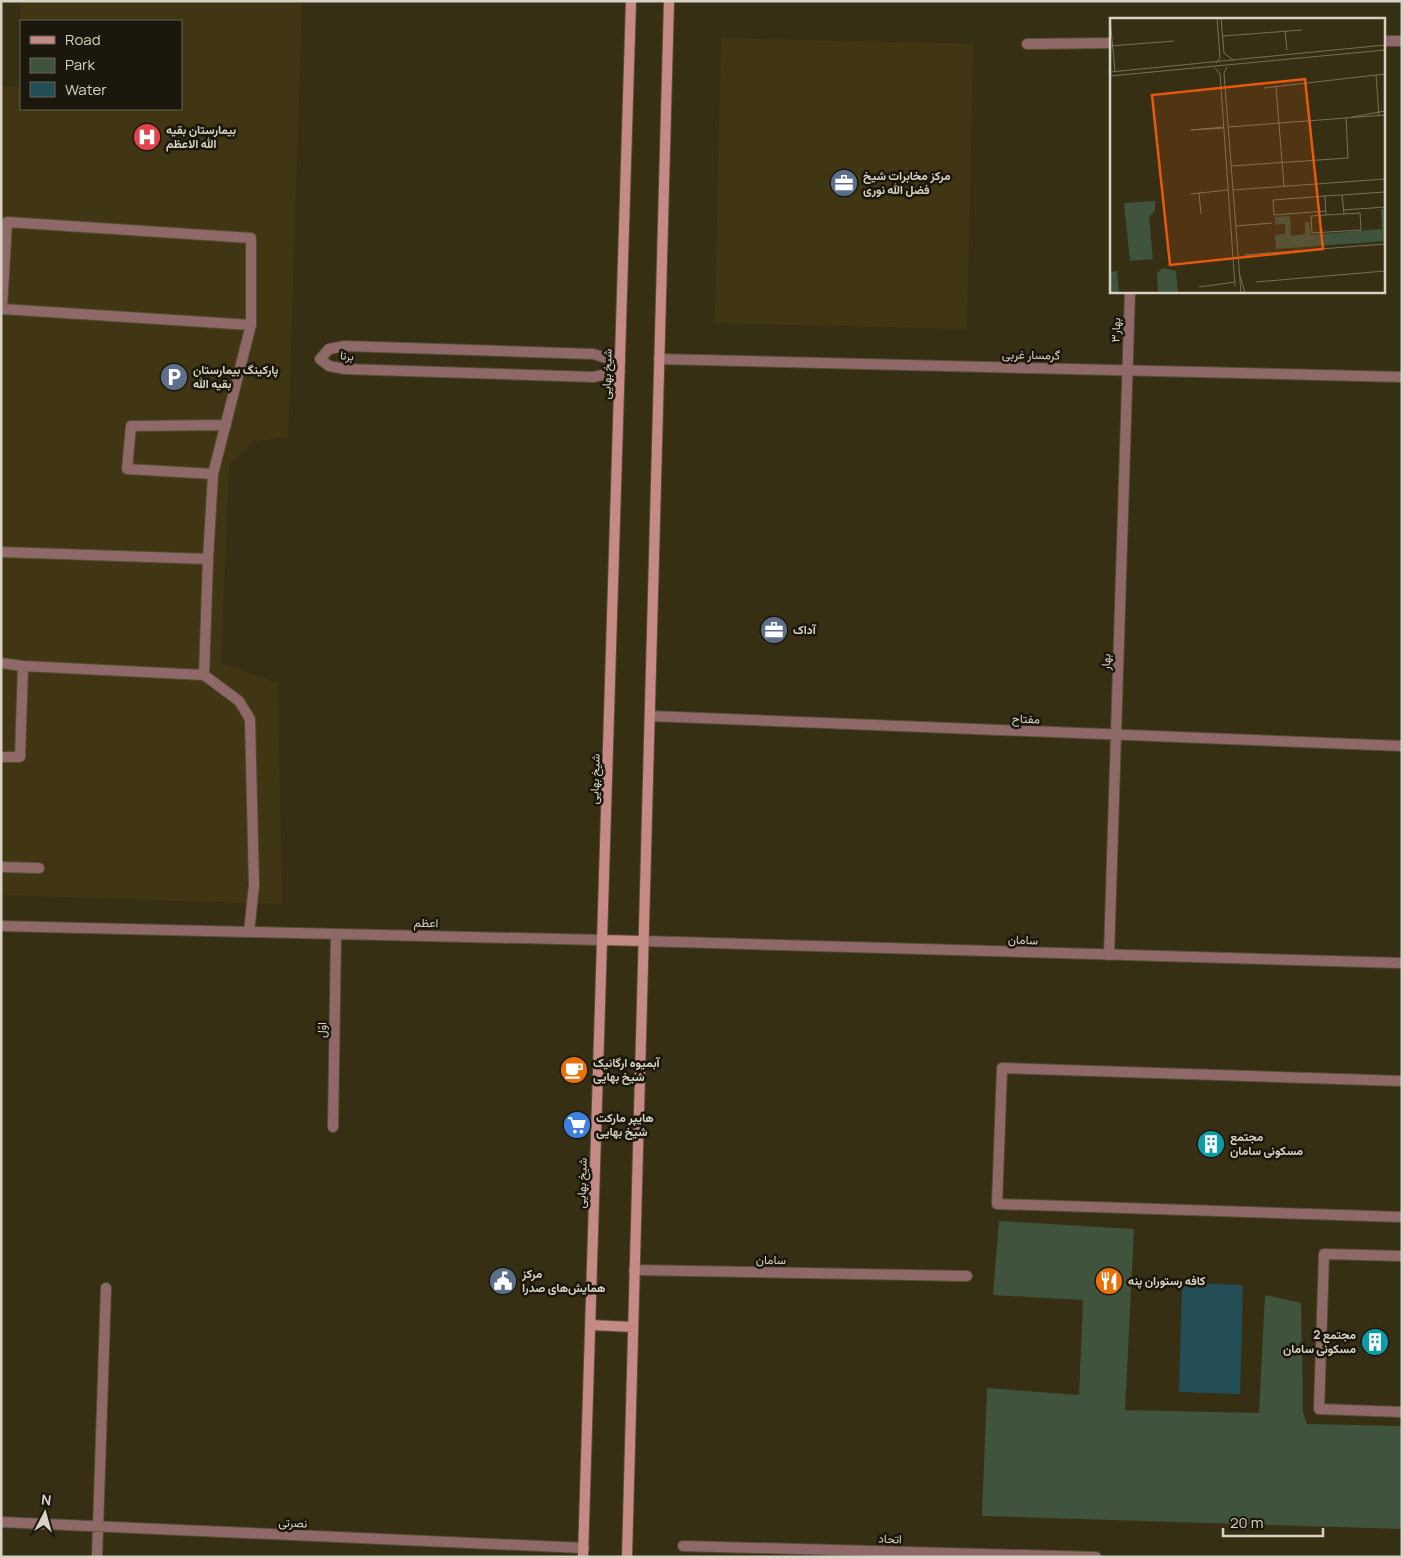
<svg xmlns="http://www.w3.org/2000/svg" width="1403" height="1558" viewBox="0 0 1403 1558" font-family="Manrope,Vazirmatn,sans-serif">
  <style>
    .built { fill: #413614 }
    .green { fill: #40533c }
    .water { fill: #234e56 }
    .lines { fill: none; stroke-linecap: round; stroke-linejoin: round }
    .service-casing { stroke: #544c34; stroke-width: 12 }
    .minor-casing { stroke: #544c34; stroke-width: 12 }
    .secondary-casing { stroke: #544c34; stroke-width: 12 }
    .service { stroke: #8f6967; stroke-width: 10 }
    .minor { stroke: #8f6967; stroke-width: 10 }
    .secondary { stroke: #c58986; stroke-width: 10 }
    .labels { text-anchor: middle; stroke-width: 5; stroke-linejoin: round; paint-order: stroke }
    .poi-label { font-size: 12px; font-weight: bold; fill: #d7d2c3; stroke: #1b170c; text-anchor: start }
    .street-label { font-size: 12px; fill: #d7d2c3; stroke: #1b170c }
    .inset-road { fill: none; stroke: #77705a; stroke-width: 1 }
    .view { fill: #e8590c; fill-opacity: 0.15; stroke: #e8590c; stroke-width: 2.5 }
    .inset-edge { fill: none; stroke: #d7d2c3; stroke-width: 2.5 }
  </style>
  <rect width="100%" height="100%" fill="#372f14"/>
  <path class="built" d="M20 1H302L288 437 254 441 229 465 221 663 278 683 282 904 1 895V86L21 87V109H181V21H21V27Z
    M721 38 973 44 967 329 715 323Z"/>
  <path class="green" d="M999 1221 1134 1229 1125 1410 1259 1413 1265 1295 1301 1303 1303 1412 1307 1424 1402 1426V1529L982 1516 987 1388 1079 1395 1083 1300 993 1295Z"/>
  <path class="water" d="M1182 1283 1243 1285 1240 1394 1179 1392Z"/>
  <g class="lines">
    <defs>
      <path id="service" d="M7 222 251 238V325L2 309Z
        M213 474 127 469 131 426 226 425
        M1 552 208 559 204 675
        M208 559 213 474 251 325
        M1 663 23 666
        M1 757H20L23 666 204 675 239 701 250 719 254 885 249 932 1 926
        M1 867 39 868
        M1 1522 584 1548
        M97 1557 106 1288"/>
      <path id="minor" d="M1384 41H1402
        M1027 44 1112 43
        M659 359 1402 377
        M620 371 593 377 345 369 329 366 320 359 329 349 345 346 593 354 620 362
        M650 716 1402 746
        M249 932 602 940
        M643 941 1402 963
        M1109 955 1130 291
        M1402 1081 1002 1068 997 1204 1402 1217
        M333 1127 336 934
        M1402 1256 1324 1254 1319 1409 1402 1412
        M634 1270 967 1276
        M683 1546 1096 1557"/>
      <path id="secondary" d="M602 940 643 941
        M591 1325 633 1327
        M583 1557 631 1
        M627 1557 669 1"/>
    </defs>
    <use href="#service" class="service-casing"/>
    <use href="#minor" class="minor-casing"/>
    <use href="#secondary" class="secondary-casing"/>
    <use href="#service" class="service"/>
    <use href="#minor" class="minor"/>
    <use href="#secondary" class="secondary"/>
  </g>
  <defs>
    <symbol id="hospital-disc" viewBox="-11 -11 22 22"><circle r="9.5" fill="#e0444e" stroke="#1b170c"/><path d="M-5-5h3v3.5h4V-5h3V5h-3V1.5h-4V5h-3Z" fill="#fff"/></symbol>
    <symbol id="office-disc" viewBox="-11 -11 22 22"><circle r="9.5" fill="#5c6f8a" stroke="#1b170c"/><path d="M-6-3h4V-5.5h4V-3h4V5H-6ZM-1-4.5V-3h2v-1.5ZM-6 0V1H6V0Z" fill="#fff"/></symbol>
    <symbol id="parking-disc" viewBox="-11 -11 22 22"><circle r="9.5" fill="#5c6f8a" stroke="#1b170c"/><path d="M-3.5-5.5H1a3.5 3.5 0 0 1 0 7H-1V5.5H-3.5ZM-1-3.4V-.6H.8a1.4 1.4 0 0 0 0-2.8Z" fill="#fff"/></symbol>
    <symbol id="cafe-disc" viewBox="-11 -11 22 22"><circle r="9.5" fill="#e8710a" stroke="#1b170c"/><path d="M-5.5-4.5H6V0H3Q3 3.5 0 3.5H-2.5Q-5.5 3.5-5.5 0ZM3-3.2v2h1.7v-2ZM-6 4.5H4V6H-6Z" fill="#fff"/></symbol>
    <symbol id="supermarket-disc" viewBox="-11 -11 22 22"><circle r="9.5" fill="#3f7fe0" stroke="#1b170c"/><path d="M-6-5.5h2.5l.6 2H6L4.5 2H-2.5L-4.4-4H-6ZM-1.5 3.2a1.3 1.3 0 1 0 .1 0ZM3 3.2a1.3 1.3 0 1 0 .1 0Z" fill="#fff"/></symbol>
    <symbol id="building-disc" viewBox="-11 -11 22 22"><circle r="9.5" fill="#0f9aa8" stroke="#1b170c"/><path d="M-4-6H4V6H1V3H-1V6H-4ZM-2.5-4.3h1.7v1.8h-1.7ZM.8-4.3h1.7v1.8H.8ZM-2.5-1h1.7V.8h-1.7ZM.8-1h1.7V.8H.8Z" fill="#fff"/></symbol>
    <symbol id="civic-disc" viewBox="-11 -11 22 22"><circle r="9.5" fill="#5c6f8a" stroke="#1b170c"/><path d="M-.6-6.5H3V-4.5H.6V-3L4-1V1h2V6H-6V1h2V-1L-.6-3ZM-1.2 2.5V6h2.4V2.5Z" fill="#fff"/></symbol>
    <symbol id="restaurant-disc" viewBox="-11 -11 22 22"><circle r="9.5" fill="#e8710a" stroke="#1b170c"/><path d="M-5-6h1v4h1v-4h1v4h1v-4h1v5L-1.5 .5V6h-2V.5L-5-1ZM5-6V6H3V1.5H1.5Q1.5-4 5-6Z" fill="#fff"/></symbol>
  </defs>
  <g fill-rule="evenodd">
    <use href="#hospital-disc" x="131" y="121" width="32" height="32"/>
    <use href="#office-disc" x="828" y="167" width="32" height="32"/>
    <use href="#parking-disc" x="158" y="361" width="32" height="32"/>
    <use href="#office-disc" x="758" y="614" width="32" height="32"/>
    <use href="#cafe-disc" x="558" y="1054" width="32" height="32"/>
    <use href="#supermarket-disc" x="561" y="1109" width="32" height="32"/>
    <use href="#building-disc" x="1195" y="1128" width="32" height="32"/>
    <use href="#civic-disc" x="487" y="1265" width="32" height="32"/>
    <use href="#restaurant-disc" x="1093" y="1265" width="32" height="32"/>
    <use href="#building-disc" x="1359" y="1326" width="32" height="32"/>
  </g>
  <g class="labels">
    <g class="poi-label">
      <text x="166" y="134">بیمارستان بقیه<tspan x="166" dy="14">الله الاعظم</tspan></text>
      <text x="863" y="180">مرکز مخابرات شیخ<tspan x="863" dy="14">فضل الله نوری</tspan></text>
      <text x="193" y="374">پارکینگ بیمارستان<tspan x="193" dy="14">بقیه الله</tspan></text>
      <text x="793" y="634">آداک</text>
      <text x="593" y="1067">آبمیوه ارگانیک<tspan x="593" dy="14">شیخ بهایی</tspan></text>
      <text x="596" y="1122">هایپر مارکت<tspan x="596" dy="14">شیخ بهایی</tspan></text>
      <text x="1230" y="1141">مجتمع<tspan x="1230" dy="14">مسکونی سامان</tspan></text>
      <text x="522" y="1278">مرکز<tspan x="522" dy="14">همایش‌های صدرا</tspan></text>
      <text x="1128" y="1285">کافه رستوران پنه</text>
      <text x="1356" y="1339" text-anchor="end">2 مجتمع<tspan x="1356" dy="14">مسکونی سامان</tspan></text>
    </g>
    <g class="street-label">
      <text transform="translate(1116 330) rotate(-88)" y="4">بهار۳</text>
      <text transform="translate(1031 355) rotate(1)" y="4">گرمسار غربی</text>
      <text transform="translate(347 356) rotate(6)" y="4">برنا</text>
      <text transform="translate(607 374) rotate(-88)" y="4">شیخ بهایی</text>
      <text transform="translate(1106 662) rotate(-88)" y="4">بهار</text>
      <text transform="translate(1026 719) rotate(2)" y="4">مفتاح</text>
      <text transform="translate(595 779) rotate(-88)" y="4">شیخ بهایی</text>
      <text transform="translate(426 923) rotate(1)" y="4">اعظم</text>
      <text transform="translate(1023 940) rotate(2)" y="4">سامان</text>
      <text transform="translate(322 1030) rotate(-89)" y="4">اوّل</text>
      <text transform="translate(582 1183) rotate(-88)" y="4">شیخ بهایی</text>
      <text transform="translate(771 1260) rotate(1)" y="4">سامان</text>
      <text transform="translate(293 1523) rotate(3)" y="4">نصرتی</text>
      <text transform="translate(890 1539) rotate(2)" y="4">اتحاد</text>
    </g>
  </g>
  <g transform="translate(1110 18)">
    <rect width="275" height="275" fill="#372f14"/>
    <path d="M45 183V193L39 199 43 241 20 243 14 185ZM271 191H275V223L166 231 165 217 175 216V206L165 207V199L180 198 181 218 195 216V204H199L201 217 272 211ZM53 250 66 253 68 275H48L47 255ZM7 253 9 275H0V254Z" fill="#40533c"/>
    <path class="inset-road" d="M0 0 5 53M111 0 114 35 124 43M175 13 177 32M113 18 192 12M0 28 64 23M106 45 110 40 107 0M117 49 114 55 131 275M105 50 110 56 125 268M0 54 275 27M266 57 269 98M0 58 275 32M166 69 174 168M154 70 275 56M242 99 275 93M114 109 81 112 114 110M118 109 275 97M121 148 238 140 236 99M123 172 275 161M89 175 91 196M80 176 118 172M232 177 234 196 216 197 215 178ZM232 177 275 174M215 178 163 182 164 197 216 193M233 192 275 189M216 197 201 198 202 215 251 212 250 195 234 196M126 208 162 205M134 237 275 226M130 258 135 275M146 264 275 253M89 269 125 264"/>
    <path class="view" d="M195 61 213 231 60 247 42 77Z"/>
    <rect width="275" height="275" class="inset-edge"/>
  </g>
  <rect width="1403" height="1558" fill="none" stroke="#d7d2c3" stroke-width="5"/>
  <rect x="20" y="20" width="162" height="90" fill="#1b170c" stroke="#666255"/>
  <rect x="30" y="36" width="25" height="8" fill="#c58986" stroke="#666255"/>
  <text x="65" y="45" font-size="15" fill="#d7d2c3">Road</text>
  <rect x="30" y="58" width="25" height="15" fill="#40533c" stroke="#666255"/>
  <text x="65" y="70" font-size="15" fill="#d7d2c3">Park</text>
  <rect x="30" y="82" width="25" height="15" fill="#234e56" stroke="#666255"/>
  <text x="65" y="95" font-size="15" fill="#d7d2c3">Water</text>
  <g transform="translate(45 1513) rotate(6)" stroke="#1b170c" stroke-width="4" paint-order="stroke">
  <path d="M0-4L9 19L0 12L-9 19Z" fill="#d7d2c3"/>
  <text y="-8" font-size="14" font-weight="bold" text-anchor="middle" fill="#d7d2c3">N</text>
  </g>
  <path d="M1223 1528v8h100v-8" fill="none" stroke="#d7d2c3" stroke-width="2.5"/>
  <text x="1230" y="1528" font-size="15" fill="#d7d2c3" stroke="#1b170c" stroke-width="4" paint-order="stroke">20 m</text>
</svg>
